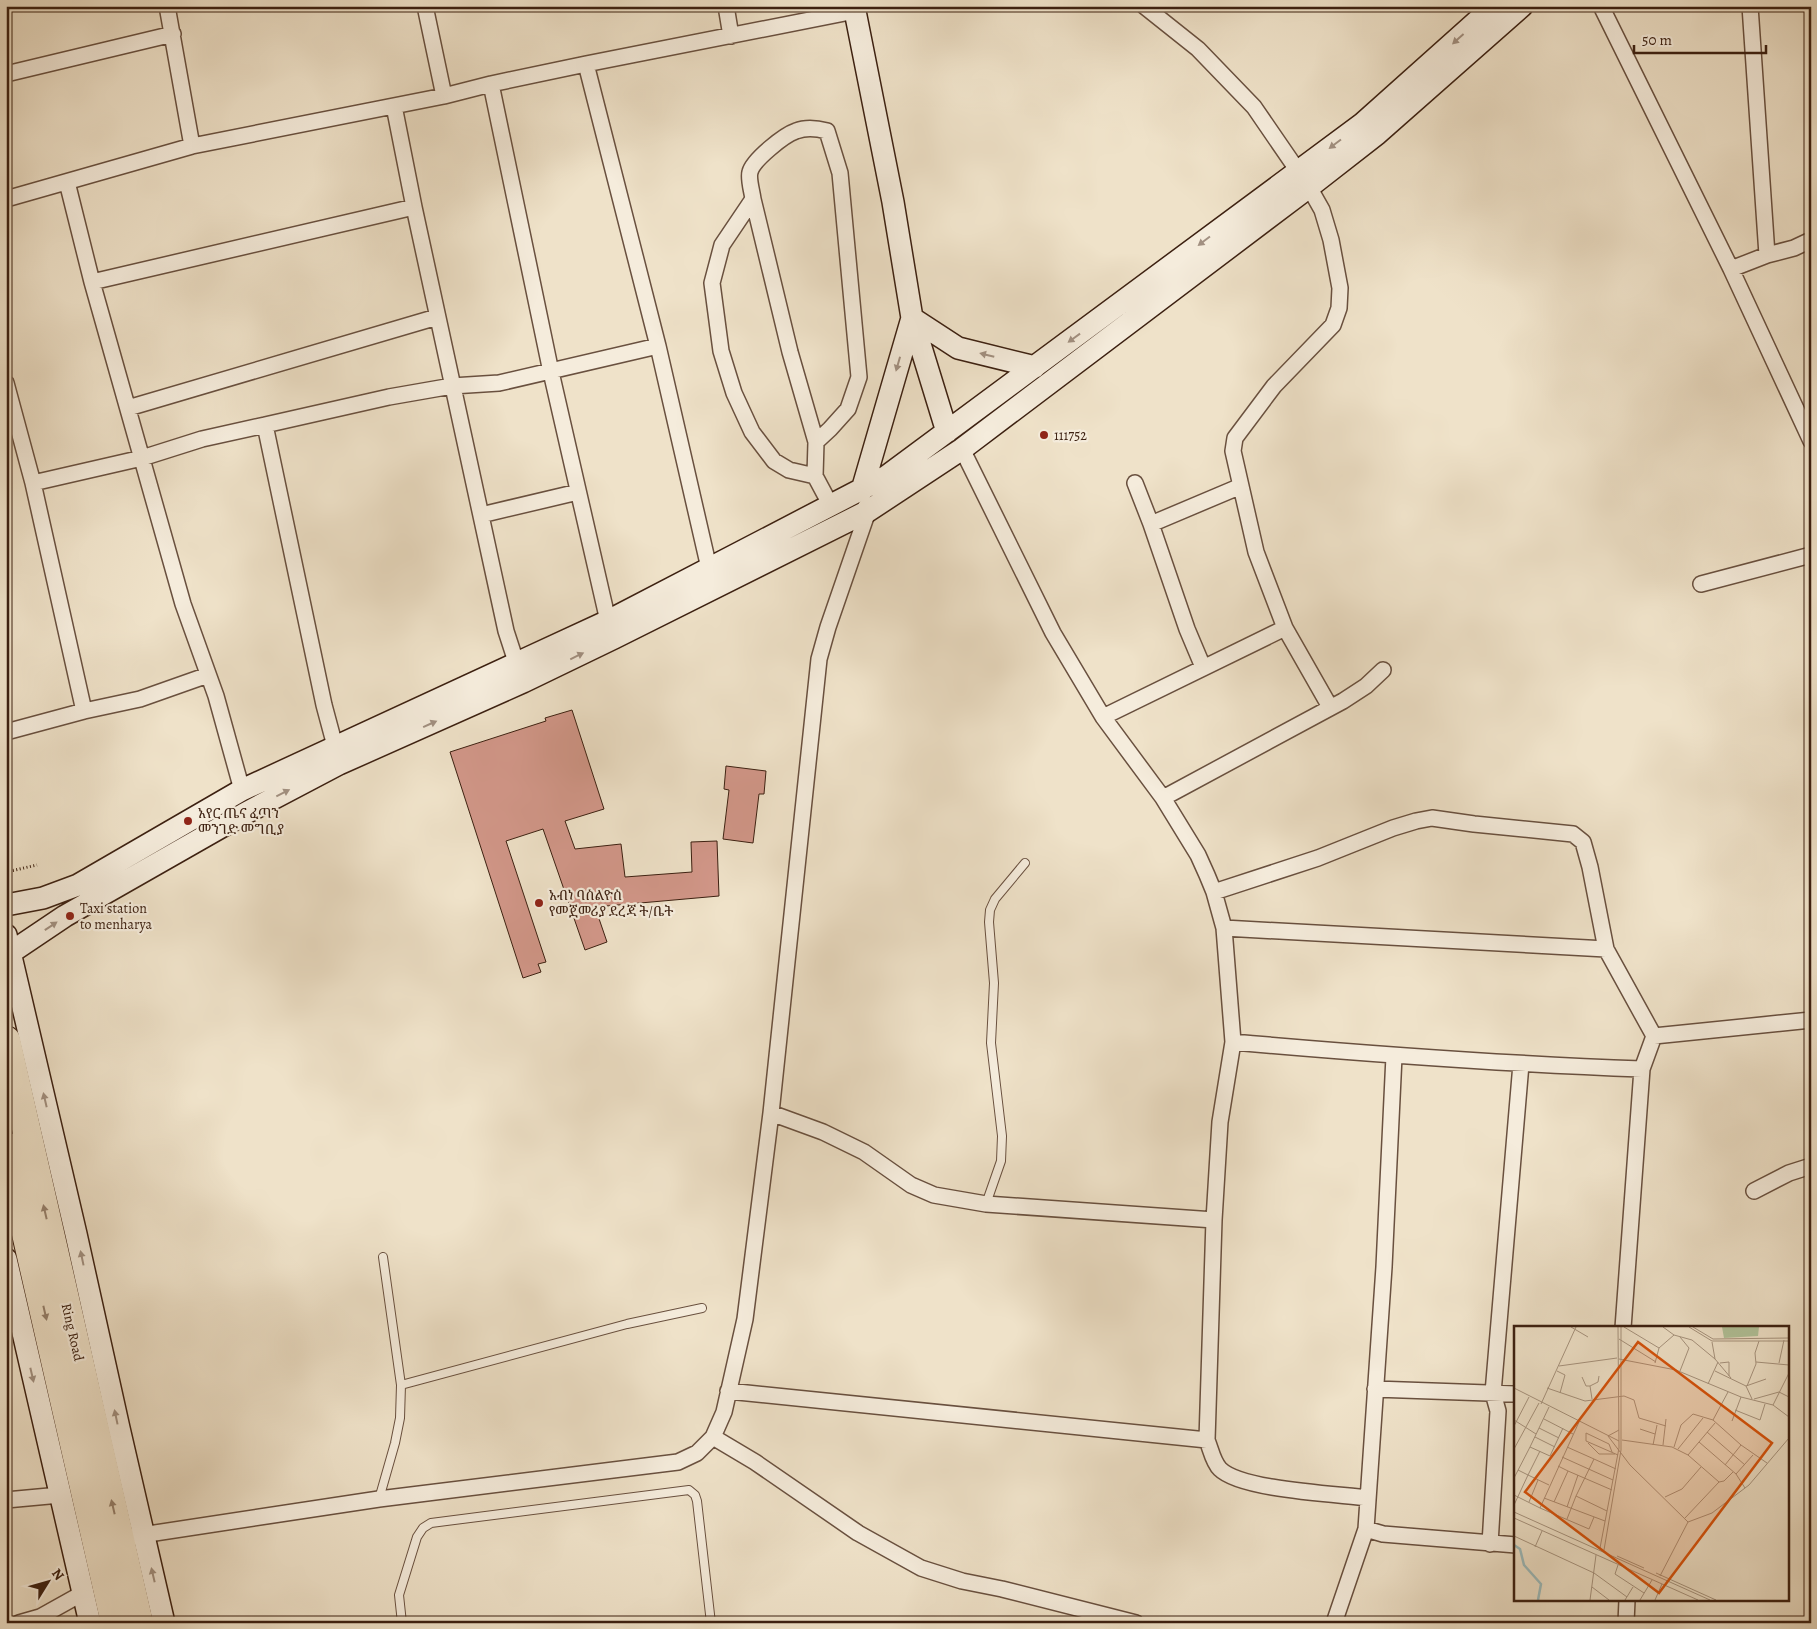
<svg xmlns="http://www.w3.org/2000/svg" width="1817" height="1629" viewBox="0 0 1817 1629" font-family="Alegreya,'Noto Serif Ethiopic',serif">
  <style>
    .building { fill: #d29789; stroke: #3c2011 }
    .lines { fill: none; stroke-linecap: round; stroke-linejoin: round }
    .lane-casing { stroke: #69503f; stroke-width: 10 }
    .street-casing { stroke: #69503f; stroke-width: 18 }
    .secondary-casing { stroke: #3c2011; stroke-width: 24 }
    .highway-casing { stroke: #3c2011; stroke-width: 30 }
    .path { stroke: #3c2011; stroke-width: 3; stroke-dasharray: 1 2.5; stroke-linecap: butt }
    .lane { stroke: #f5ecdc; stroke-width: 8 }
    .street { stroke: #f5ecdc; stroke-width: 15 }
    .secondary { stroke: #f5ecdc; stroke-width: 21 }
    .highway { stroke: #efe2c9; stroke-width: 28 }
    .oneway { fill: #a29081 }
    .oneway2 { fill: #96816d }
    .poi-dot { fill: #8f2418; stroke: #f5ecdc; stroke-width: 2 }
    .labels { text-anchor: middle; stroke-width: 4.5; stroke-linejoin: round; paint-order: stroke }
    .poi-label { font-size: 14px; fill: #3c2011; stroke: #f5ecdc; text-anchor: start }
    .street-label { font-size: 14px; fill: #3c2011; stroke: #f5ecdc }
    .inset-river { fill: none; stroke: #9cbcbe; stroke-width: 2.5 }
    .inset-road { fill: none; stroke: #a7947f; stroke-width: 1 }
    .view { fill: #d7530c; fill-opacity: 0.15; stroke: #d7530c; stroke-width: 2.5 }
    .inset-edge { fill: none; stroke: #3c2011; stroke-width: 2.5 }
  </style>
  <rect width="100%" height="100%" fill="#efe2c9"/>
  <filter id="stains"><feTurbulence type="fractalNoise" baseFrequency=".004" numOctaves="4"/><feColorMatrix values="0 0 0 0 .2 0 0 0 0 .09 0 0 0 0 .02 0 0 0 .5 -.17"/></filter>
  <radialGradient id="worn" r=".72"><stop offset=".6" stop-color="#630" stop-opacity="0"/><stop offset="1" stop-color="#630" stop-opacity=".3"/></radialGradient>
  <path class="building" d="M572 710 604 809 565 821 575 849 621 844 625 877 692 872 691 842 717 841 719 896 595 907 607 942 585 950 543 829 506 841 546 962 538 964 541 972 523 978 450 752 546 721 545 718Z
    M726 766 766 771 764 794H759L753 843 723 839 729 790 724 789Z"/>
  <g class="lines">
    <defs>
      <path id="lane" d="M986 1204 1001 1161 1002 1136 991 1043 994 983 989 922 990 910 995 899 1025 863
        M401 1385 627 1324 702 1308
        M379 1499 395 1443 400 1418 401 1385 383 1257
        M402 1623 399 1595 417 1537 423 1528 431 1523 689 1490 695 1495 697 1501 711 1623"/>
      <path id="street" d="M167 6 192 146
        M425 6 444 96
        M726 6 731 36
        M1144 6 1198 49 1254 107 1309 187 1322 210 1331 240 1340 288 1339 308 1333 325 1274 386 1235 438 1233 451 1256 552 1285 628 1330 707
        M1601 6 1731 269 1811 441
        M1750 6 1767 255
        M6 74 173 34
        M491 84 551 372 608 621
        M67 182 92 282 183 604 216 696 242 790
        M6 199 192 146 444 96 491 84 586 64 855 11
        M753 199 722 245 712 283 721 351 734 393 752 432 774 461 789 470 815 476
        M414 207 506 631 519 671
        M1731 269 1767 255 1794 248 1811 240
        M92 282 414 207 394 106
        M658 346 709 568
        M6 383 33 483 84 711 140 699 208 675
        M128 408 437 317
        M816 442 830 429 848 409 859 377 840 173 827 131C816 128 806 127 796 131 784 135 753 160 750 172 748 179 752 191 753 199L790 352 816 442 815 476 831 506
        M962 449 1053 633 1103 717 1163 798 1198 855 1207 875 1214 892 1224 928 1233 1042C1369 1054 1505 1064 1642 1069
        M33 483 142 458 202 439 265 425
        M1135 483 1151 524 1241 486
        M481 515 578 492
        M1151 524 1187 629 1203 667
        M1701 584 1811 555
        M1103 717 1285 628
        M6 732 84 711
        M335 746 324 705 265 425 389 397 452 386 499 383 658 346 586 64
        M1163 798 1343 701 1366 686 1383 670
        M1214 892 1318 858 1393 828 1416 821 1432 818 1474 824 1573 834 1583 842 1590 867 1606 949 1654 1036 1642 1069 1623 1328
        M1224 928 1606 949
        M1654 1036 1811 1020
        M771 1113 823 1132 864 1152 911 1185 934 1195 986 1204 1214 1220
        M1754 1191 1789 1173 1811 1166
        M1375 1389 1516 1394
        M728 1391 1207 1440 1214 1220 1220 1122 1233 1042
        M713 1437 755 1462 858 1533 921 1568 962 1581 1002 1589 1136 1623
        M1207 1440C1211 1450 1213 1462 1220 1469 1241 1490 1336 1494 1368 1498
        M6 1500 60 1495
        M1366 1529 1383 1534 1516 1545
        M135 1536 379 1499 678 1462 697 1453 713 1437 724 1412 745 1319 771 1113 819 659 828 627 868 511 866 506
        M1490 1544 1498 1411 1493 1393 1521 1064
        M19 1623 40 1617 83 1593
        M1334 1623 1366 1529 1384 1267 1394 1056
        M1626 1623 1627 1600"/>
      <path id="secondary" d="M854 6 893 202 912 318 947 432
        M862 490 912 318 958 348 1035 367
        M6 905 43 898 78 885 242 790 608 621 887 476 1362 124 1494 6
        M6 935 76 1234 119 1428 164 1623
        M10 953 65 916 244 814 339 764 523 682 614 638 868 511 962 449 1309 187 1377 134 1522 6
        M6 1259 90 1623"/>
      <path id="highway" d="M6 1040 139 1623
        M6 1146 115 1623"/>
    </defs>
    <use href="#lane" class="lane-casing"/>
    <use href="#street" class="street-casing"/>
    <use href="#secondary" class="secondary-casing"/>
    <use href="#highway" class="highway-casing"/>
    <path class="path" d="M6 872 37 865"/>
    <use href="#lane" class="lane"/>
    <use href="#street" class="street"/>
    <use href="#secondary" class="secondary"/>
    <use href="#highway" class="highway"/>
  </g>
  <defs><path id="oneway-solid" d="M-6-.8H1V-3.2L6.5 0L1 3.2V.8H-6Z" transform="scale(1.25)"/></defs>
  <g class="oneway">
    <use href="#oneway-solid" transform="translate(1458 39) rotate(138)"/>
    <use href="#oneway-solid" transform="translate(1335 144) rotate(143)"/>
    <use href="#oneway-solid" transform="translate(1204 241) rotate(143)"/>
    <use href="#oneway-solid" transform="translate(1074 338) rotate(144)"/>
    <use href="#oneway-solid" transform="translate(987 355) rotate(-166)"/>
    <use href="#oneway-solid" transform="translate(898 364) rotate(106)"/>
    <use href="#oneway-solid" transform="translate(577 656) rotate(-26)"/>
    <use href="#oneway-solid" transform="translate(430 724) rotate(-24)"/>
    <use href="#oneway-solid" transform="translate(283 793) rotate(-27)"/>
    <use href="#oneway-solid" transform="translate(51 926) rotate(-34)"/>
    <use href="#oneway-solid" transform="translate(45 1100) rotate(-103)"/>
    <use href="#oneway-solid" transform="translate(82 1258) rotate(-102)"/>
    <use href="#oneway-solid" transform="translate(32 1375) rotate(77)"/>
    <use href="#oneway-solid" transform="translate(116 1417) rotate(-102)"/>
    <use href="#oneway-solid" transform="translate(153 1575) rotate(-103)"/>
  </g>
  <g class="oneway2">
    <use href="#oneway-solid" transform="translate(45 1212) rotate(-103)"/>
    <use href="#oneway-solid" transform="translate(45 1313) rotate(77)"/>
    <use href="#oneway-solid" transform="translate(113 1507) rotate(-103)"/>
  </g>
  <g class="poi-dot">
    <circle cx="1044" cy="435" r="5"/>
    <circle cx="188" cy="821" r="5"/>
    <circle cx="539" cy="903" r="5"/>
    <circle cx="70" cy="916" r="5"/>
  </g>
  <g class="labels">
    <g class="poi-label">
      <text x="1054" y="440">111752</text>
      <text x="198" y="818">አየር ጤና ፈጣን<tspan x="198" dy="16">መንገድ መግቢያ</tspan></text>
      <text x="549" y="900">አብነ ባስልዮስ<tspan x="549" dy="16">የመጀመሪያ ደረጃ ት/ቤት</tspan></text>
      <text x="80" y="913">Taxi station<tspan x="80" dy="16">to menharya</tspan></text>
    </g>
    <g class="street-label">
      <text transform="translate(73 1332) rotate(77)" y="5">Ring Road</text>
    </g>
  </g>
  <g transform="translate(1514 1326)">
    <rect width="275" height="275" fill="#efe2c9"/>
    <path d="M208 1H245L244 10 210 12Z" fill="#b2c49b"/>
    <path class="inset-river" d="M0 219 6 223 10 239 27 258 24 274"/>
    <path class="inset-road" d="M57 1 74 11M110 1 145 22M149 1 160 9 178 14 201 33M175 1 198 15H275M179 1 199 13 275 12M105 13 142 36M198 16 201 33 217 52M105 33 162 44 227 71 259 79 275 91M242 36 275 39M141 37 145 22 160 9M206 37 215 36V50M265 37 270 14M45 40 103 32M43 45 51 49 46 67M166 45 175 22 166 11M201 45 232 60 238 73M68 51 72 60H76L78 73M194 58 204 36M76 60 84 56 85 50M232 60 252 53M233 60 242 38 241 27 245 15M0 62 105 115M33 62 71 75 110 70 120 74 125 92 152 100M240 73 265 66 275 71M27 78 62 1M259 79 275 47M35 81 16 121 36 130 49 102M221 84 246 94 251 78M30 93 59 108M0 94 22 108M199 94 214 66M218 95 227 71M0 100 15 71M25 102 45 112M126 103 141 108M105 104 94 110 116 139 174 196 146 250M193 106 231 139M21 111 41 121M108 114 158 121 174 129 201 97M185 116 222 148 231 162M74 117 85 128H101M139 119 143 99M149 119 152 93M53 121 80 133 62 170 93 185M160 121 167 99 179 88 199 94 227 119 253 137M0 123 25 77M164 123 189 92M98 126 95 118 72 107V115L104 129M48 131 99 154M80 133 102 143M211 139 227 119M4 144 14 149 26 125M54 145 98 164M222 148 239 129M0 152 16 121M205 156 210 155 219 146M0 169 26 182 65 96M151 171 168 163 187 141M30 172 91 195M15 176 24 154M40 176 54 145 44 140M0 179 14 149 35 159M53 181 64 149M26 182 75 203 80 191M0 186 196 274M0 192 184 274M171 192 205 156 174 129M53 193 62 170M174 196 198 187 235 159 275 112M0 210 80 247 113 271M21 221 28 205M86 222 105 122 104 1M90 224 107 124V1M103 230 130 242M104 239 101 248 130 267M142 247 202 274M78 261 95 274M76 274 82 229M111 274 119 261M126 274 138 254M141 274 148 258"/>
    <path class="view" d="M124 16 258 117 145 267 11 166Z"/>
    <rect width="275" height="275" class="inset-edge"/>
  </g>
  <rect width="1817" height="1629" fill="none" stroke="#efe2c9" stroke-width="25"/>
  <rect x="8" y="8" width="1802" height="1614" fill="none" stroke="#3c2011" stroke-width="2.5"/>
  <rect x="12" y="12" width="1792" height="1604" fill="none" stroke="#3c2011"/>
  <g transform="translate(48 1582) rotate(53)" stroke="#f5ecdc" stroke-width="4" paint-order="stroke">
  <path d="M0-4L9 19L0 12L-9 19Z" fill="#3c2011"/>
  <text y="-8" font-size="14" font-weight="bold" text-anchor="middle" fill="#3c2011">N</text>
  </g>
  <path d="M1634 45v8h132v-8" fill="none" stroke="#3c2011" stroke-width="2.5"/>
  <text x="1642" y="45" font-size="15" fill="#3c2011" stroke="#f5ecdc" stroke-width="4" paint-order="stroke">50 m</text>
  <rect width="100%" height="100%" filter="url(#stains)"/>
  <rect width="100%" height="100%" fill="url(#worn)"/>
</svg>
